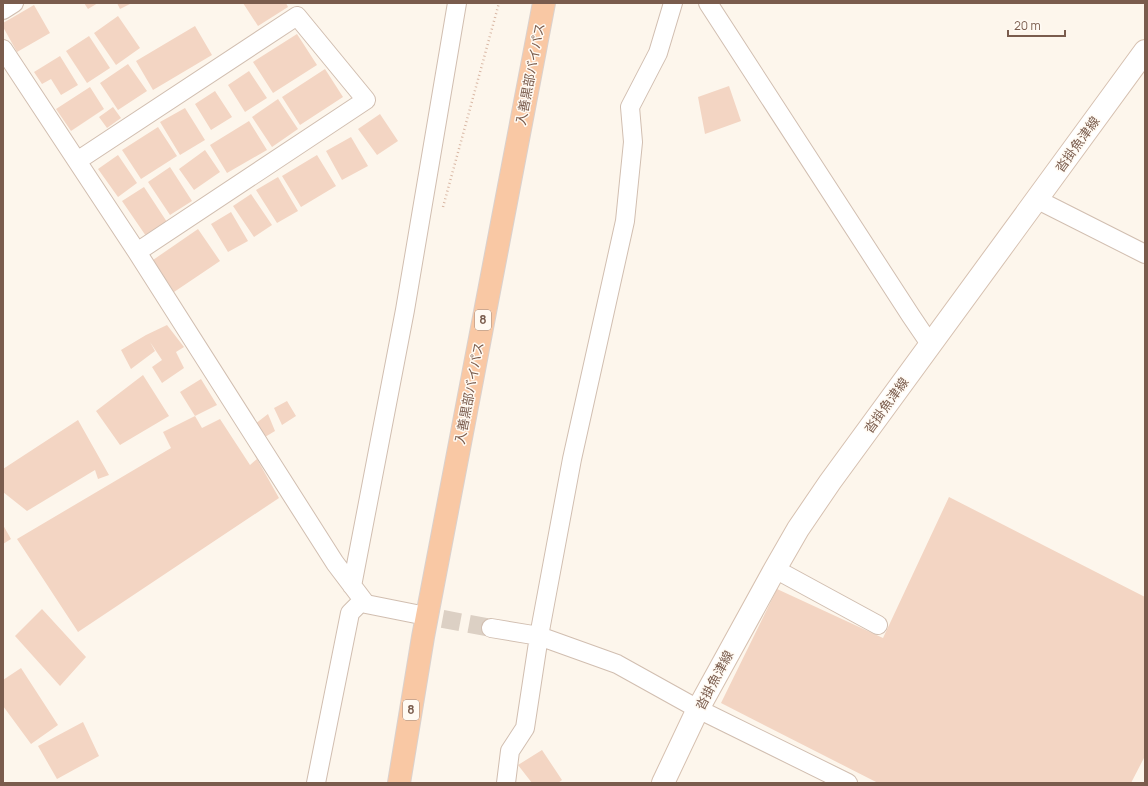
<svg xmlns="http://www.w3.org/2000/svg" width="1148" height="786" viewBox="0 0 1148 786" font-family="Manrope,'Noto Sans JP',sans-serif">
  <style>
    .building { fill: #f3d5c3 }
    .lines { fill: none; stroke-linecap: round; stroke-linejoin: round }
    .minor-tunnel { stroke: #dcd0c4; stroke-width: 18; stroke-dasharray: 18 9; stroke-linecap: butt }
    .minor-casing { stroke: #d1beb0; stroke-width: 20 }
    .secondary-casing { stroke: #d6c0b0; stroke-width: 24 }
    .trunk-casing { stroke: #dad1cd; stroke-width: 24 }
    .path { stroke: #d9b8a5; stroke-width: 2.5; stroke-dasharray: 1 3; stroke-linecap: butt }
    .minor { stroke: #fff; stroke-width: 18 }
    .secondary { stroke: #fff; stroke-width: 22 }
    .trunk { stroke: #f9c8a4; stroke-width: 22 }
    .labels { text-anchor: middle; stroke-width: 3; stroke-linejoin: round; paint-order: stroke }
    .shield { fill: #fffaf3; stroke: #a28b7f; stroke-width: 1 }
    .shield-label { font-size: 12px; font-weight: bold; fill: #7a5c4d }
    .street-label { font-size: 13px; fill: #7a5c4d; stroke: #fffaf3 }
  </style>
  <rect width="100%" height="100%" fill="#fdf6ec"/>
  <path class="building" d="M84 3H98L88 9Z
    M117 3H132L120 9Z
    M243 3H286L288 7 258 26Z
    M34 5 50 33 17 52 3 27V23Z
    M118 16 140 48 116 65 94 33Z
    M195 26 212 55 153 90 136 61Z
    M297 34 317 65 273 93 253 62Z
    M89 36 110 68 87 83 66 51Z
    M60 56 78 85 61 95 51 79 42 84 34 72Z
    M128 64 147 91 118 110 100 83Z
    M325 69 343 97 300 125 282 97Z
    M249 71 267 98 245 112 228 85Z
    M729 86 741 121 705 134 698 97Z
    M90 87 104 109 71 131 56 109Z
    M215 91 232 117 211 130 195 104Z
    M278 99 298 129 272 147 252 117Z
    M113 107 121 118 107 128 99 117Z
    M185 108 205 140 180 155 160 122Z
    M380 114 398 141 377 155 358 129Z
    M249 121 267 150 227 173 210 145Z
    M158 127 177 156 141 179 122 150Z
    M351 137 368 166 342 180 326 151Z
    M205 150 220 172 194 190 179 169Z
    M118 155 137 183 118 197 98 169Z
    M317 155 336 186 301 207 282 176Z
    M170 167 192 201 170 215 148 182Z
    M278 177 298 211 277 223 256 190Z
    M144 187 167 222 146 236 122 201Z
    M251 194 272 225 254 237 233 206Z
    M231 212 248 241 228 252 211 224Z
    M198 229 220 261 174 292 153 260Z
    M167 325 184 347 176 352 184 368 162 383 152 367 162 360 150 342 155 351 131 369 121 350 146 335Z
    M143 375 169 416 120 445 96 411Z
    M201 379 217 405 195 416 180 392Z
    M287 401 296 416 282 425 274 408Z
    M268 414 275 431 265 437 255 424Z
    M195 416 202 428 220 419 250 465 257 459 279 498 78 632 17 539 171 448 163 432Z
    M78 420 109 475 98 479 95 470 27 511 3 492V469Z
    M949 497 1145 597V756L1131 783H878L721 703 777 589 883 638Z
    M3 525 11 539 3 544Z
    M42 609 86 657 60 686 15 636Z
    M21 668 58 725 31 744 3 706V680Z
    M83 722 99 756 57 779 38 746Z
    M542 750 562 780 558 783H532L518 765Z"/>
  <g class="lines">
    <path class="minor-tunnel" d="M416 614 491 628"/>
    <defs>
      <path id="minor" d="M708 3 911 316 930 344
        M3 10 14 3
        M3 49 137 252 335 563 366 604 416 614
        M77 161 297 16 366 100 137 252
        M1036 199 1145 254
        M775 569 878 625
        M352 586 405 310 457 3
        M491 628 539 636 617 664 698 709 848 783
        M316 783 350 613 363 600
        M506 783 510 751 525 728 539 636 572 459 625 221 633 142 630 107 658 53 673 3"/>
      <path id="secondary" d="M663 783 698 709 775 569 798 529 830 482 1145 51"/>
      <path id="trunk" d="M399 783 423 637 544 3"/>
    </defs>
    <use href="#minor" class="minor-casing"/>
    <use href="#secondary" class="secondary-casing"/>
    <use href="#trunk" class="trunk-casing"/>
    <path class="path" d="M443 207 499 3"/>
    <use href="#minor" class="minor"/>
    <use href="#secondary" class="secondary"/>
    <use href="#trunk" class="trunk"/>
  </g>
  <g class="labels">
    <g class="shield">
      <rect x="475" y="310" width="16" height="20" rx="3"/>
      <rect x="403" y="700" width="16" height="20" rx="3"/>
    </g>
    <g class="shield-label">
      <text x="483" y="324">8</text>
      <text x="411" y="714">8</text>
    </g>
    <g class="street-label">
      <text transform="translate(530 74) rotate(-79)" y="5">入善黒部バイパス</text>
      <text transform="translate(1077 144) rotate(-54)" y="5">沓掛魚津線</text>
      <text transform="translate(469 393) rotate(-79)" y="5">入善黒部バイパス</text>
      <text transform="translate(886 405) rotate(-54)" y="5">沓掛魚津線</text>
      <text transform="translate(714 680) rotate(-62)" y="5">沓掛魚津線</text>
    </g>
  </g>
  <rect width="1148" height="786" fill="none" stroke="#7a5c4d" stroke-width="8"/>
  <path d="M1008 30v6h57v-6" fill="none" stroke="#7a5c4d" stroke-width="2"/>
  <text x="1014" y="30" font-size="12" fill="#7a5c4d" stroke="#fffaf3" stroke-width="3" paint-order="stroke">20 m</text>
</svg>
